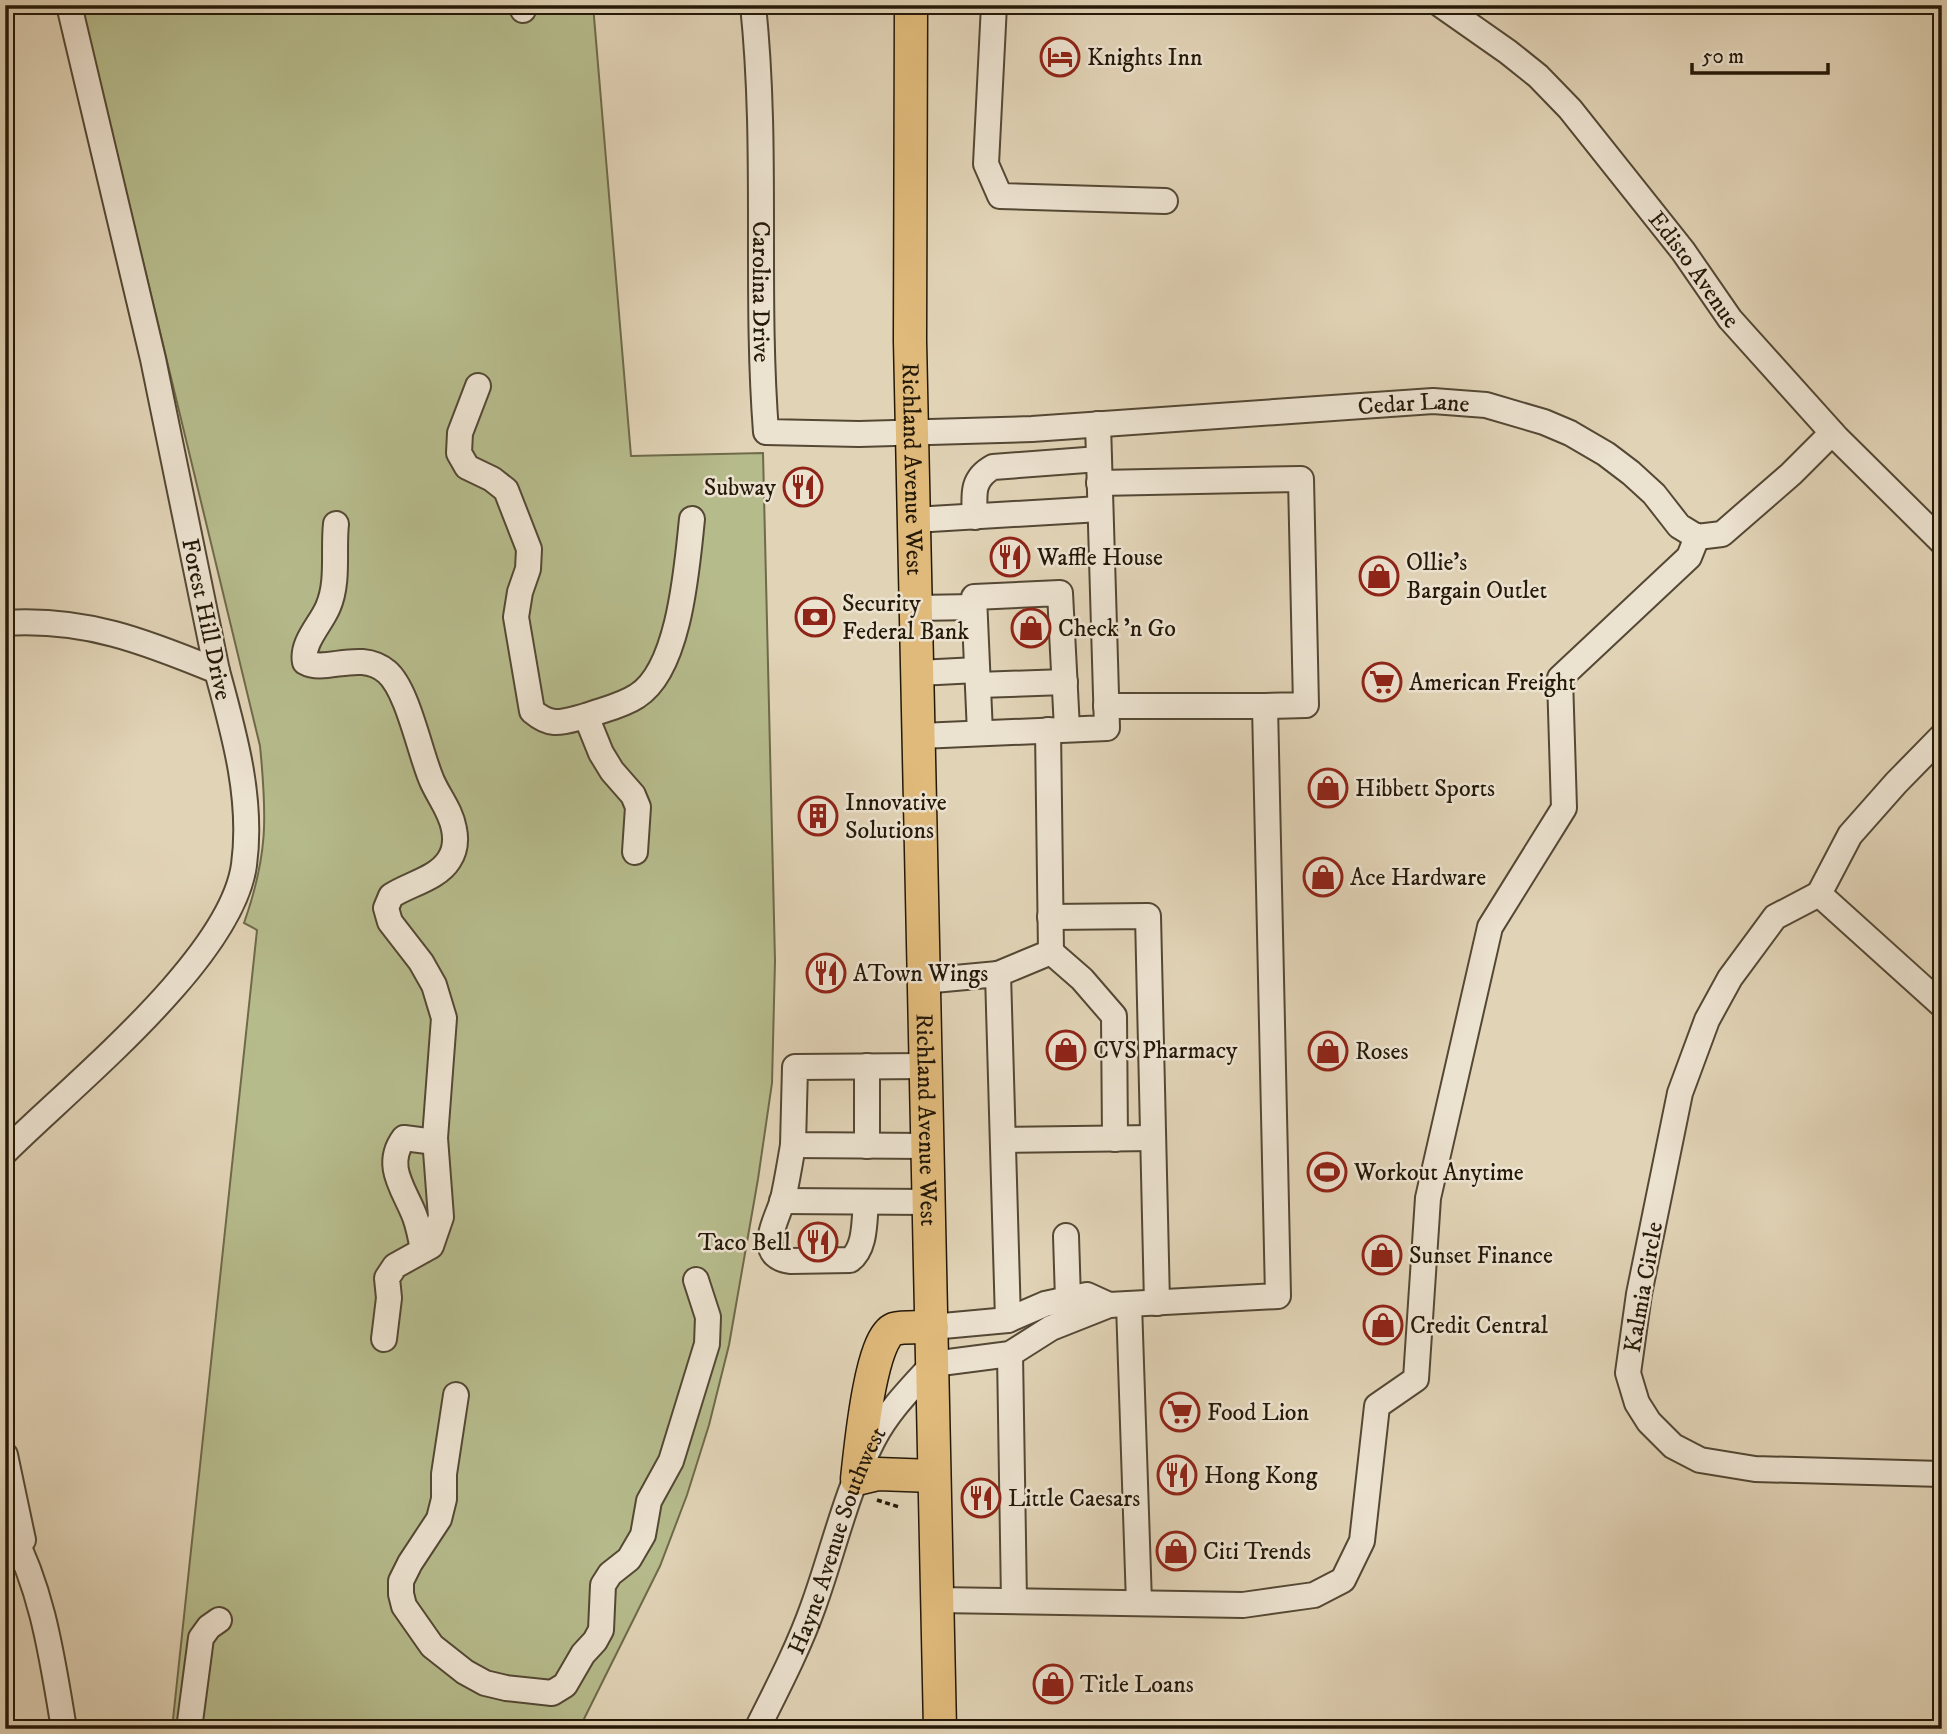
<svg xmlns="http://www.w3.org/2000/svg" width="1947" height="1734" viewBox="0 0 1947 1734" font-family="'IM FELL DW Pica',serif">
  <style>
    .green { fill: #b6bb8c; stroke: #6e6a4a; stroke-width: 2 }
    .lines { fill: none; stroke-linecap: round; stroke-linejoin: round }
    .minor-casing { stroke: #544834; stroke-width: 28 }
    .major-casing { stroke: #251908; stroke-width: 35 }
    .path { stroke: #251908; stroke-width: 3.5; stroke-dasharray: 5 3.5; stroke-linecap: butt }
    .minor { stroke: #ece2d0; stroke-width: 24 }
    .major { stroke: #e0ba7b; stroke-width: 32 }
    .labels { text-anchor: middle; stroke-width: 5; stroke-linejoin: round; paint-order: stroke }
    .poi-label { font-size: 24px; fill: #251908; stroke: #ece2d0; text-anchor: start }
    .street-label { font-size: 24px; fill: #251908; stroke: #ece2d0 }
  </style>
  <rect width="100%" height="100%" fill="#e1d3b6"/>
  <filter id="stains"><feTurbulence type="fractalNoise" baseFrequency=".00286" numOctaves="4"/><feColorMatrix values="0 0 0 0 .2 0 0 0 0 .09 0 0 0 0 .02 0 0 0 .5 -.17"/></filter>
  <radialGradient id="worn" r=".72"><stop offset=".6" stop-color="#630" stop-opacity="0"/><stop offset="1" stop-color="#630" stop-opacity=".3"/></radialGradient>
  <path class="green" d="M81 5H593L631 456 763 453 775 961 772 1083 758 1179 729 1345 709 1425 687 1495 660 1566 579 1729H172L257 930 244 923C268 855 267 817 260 746Z"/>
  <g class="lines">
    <defs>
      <g id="minor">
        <path id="s1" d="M753 5C768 147 755 290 766 432L859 434 1032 429 1433 401 1486 405 1544 422 1570 433 1606 454 1631 473 1654 494 1679 526 1697 537 1722 534 1791 474 1832 433"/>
        <path d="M994 5 986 164 1000 196 1165 201"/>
        <path id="s2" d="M1441 5 1508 52 1538 76 1570 109 1683 251 1730 319 1837 438 1942 542"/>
        <path d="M523 10 524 5"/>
        <path d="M478 386 460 433 459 453 467 467 492 479 506 490 529 549 528 569 520 592 516 617 532 711C552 728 562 722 586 716L601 753 612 771 633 795 638 807 635 852"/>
        <path d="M1099 483 1301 479 1306 705 1265 706"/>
        <path d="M975 517C974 495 971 479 993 467L1099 459"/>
        <path d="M914 520 1100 509"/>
        <path d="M336 524C333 550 339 582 328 607 321 624 301 643 305 662 326 674 360 649 387 672 408 690 420 754 432 781 439 797 451 811 454 829 456 839 455 851 449 860 437 879 409 884 391 896L386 908 390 922 421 962 434 985 444 1018 435 1138 441 1217 431 1246 395 1266 387 1278 389 1298 384 1339"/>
        <path d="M917 608 974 607"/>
        <path d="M5 623C85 618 144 641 217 671"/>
        <path d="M918 673 977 670"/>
        <path d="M978 685 1065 682"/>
        <path d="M586 716C602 710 622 706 637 696 680 669 687 566 692 519"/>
        <path d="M980 733 974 597 1060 593 1067 729"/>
        <path d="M920 736 1107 728 1098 424"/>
        <path d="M1819 894 1850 835 1896 783 1942 736"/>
        <path d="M1050 917 1148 916 1157 1303"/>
        <path d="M1051 952 1082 979 1114 1016 1115 1139"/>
        <path d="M998 974 1051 952 1048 730"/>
        <path d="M923 981 998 974 1008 1320"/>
        <path d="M1942 1005 1819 894 1775 917 1730 978 1707 1020 1680 1093 1639 1294 1628 1373 1637 1403 1649 1422 1673 1446 1700 1460 1755 1469 1942 1474"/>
        <path d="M867 1066V1146"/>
        <path d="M925 1066 795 1067 793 1145 927 1146"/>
        <path d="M1003 1140 1153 1138"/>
        <path d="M793 1145C790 1163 787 1181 783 1199 778 1218 753 1257 791 1261L850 1260C866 1248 864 1221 866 1202"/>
        <path d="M5 1152C72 1085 231 959 244 865 253 799 234 733 217 671L153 359 69 5"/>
        <path d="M782 1201 929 1202"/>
        <path d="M1066 1236 1068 1299"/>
        <path d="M423 1250C421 1239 419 1228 415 1217 405 1190 383 1166 404 1138L435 1142"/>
        <path d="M1129 1304 1139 1603"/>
        <path d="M932 1327 1008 1320 1045 1304 1087 1295 1109 1305"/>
        <path d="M1010 1354 1014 1601"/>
        <path d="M456 1395 444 1474V1499L439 1519 410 1563 401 1581V1594L404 1606 432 1646 465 1672 485 1683 506 1688 552 1693 565 1685 583 1654 595 1641 601 1630 603 1585 610 1574 629 1559 643 1535 649 1501 671 1461 707 1344 708 1317 696 1280"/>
        <path d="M5 1455 23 1540"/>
        <path d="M5 1520C42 1584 52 1656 64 1729"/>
        <path d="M937 1600 1243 1605 1314 1595 1343 1580 1362 1541 1377 1406 1416 1379 1428 1198 1490 927 1564 808 1560 678 1689 557 1697 537"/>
        <path d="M189 1729 201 1638 209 1627 219 1620"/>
        <path id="s3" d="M757 1729C777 1689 798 1649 813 1607 833 1552 846 1492 873 1440 888 1411 911 1388 933 1364L1010 1354 1051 1328 1109 1305 1278 1296 1265 706H1106"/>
      </g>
      <g id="major">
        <path id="s4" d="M911 5 910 341 940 1729"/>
        <path d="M932 1327C920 1328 905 1326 894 1329 870 1338 860 1453 857 1479L878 1474 933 1476"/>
      </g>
    </defs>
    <use href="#minor" class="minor-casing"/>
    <use href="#major" class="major-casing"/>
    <path class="path" d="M877 1500 899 1507"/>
    <use href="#minor" class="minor"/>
    <use href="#major" class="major"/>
  </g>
  <defs>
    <symbol id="hotel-ring" viewBox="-11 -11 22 22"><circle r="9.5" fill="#ece2d0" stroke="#8f2418" stroke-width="1.5"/><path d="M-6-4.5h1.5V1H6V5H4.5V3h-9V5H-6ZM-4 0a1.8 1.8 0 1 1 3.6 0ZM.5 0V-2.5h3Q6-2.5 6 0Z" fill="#8f2418"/></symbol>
    <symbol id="restaurant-ring" viewBox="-11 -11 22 22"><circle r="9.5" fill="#ece2d0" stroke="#8f2418" stroke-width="1.5"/><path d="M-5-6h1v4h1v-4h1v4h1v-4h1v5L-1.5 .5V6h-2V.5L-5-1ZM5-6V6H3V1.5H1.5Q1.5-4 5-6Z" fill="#8f2418"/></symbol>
    <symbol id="shop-ring" viewBox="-11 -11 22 22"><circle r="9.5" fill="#ece2d0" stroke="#8f2418" stroke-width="1.5"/><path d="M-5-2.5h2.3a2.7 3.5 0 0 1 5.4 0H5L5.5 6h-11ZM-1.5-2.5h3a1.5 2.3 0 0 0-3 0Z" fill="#8f2418"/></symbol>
    <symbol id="bank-ring" viewBox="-11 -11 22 22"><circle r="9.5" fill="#ece2d0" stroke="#8f2418" stroke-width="1.5"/><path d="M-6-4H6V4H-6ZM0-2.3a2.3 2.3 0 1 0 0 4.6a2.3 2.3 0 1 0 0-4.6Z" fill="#8f2418"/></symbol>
    <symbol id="supermarket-ring" viewBox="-11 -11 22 22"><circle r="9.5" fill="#ece2d0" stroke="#8f2418" stroke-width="1.5"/><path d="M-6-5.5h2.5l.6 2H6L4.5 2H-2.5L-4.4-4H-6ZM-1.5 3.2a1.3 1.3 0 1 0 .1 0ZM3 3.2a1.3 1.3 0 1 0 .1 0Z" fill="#8f2418"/></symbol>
    <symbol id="building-ring" viewBox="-11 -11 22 22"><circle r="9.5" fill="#ece2d0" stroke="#8f2418" stroke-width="1.5"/><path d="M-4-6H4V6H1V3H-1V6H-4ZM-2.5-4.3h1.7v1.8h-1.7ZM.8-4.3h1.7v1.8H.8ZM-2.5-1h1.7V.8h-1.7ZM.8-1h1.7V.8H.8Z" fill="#8f2418"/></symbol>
    <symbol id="stadium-ring" viewBox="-11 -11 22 22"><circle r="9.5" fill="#ece2d0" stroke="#8f2418" stroke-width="1.5"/><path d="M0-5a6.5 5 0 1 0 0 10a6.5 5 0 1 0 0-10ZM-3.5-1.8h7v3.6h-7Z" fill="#8f2418"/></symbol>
  </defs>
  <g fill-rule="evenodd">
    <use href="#hotel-ring" x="1038" y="35" width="44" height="44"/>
    <use href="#restaurant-ring" x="781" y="465" width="44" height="44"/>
    <use href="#restaurant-ring" x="988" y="535" width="44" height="44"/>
    <use href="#shop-ring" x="1357" y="554" width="44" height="44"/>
    <use href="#bank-ring" x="793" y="595" width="44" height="44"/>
    <use href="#shop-ring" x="1009" y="606" width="44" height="44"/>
    <use href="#supermarket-ring" x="1360" y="660" width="44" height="44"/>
    <use href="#shop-ring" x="1306" y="766" width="44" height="44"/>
    <use href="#building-ring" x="796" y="794" width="44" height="44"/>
    <use href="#shop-ring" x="1301" y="855" width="44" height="44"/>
    <use href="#restaurant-ring" x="804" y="951" width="44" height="44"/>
    <use href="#shop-ring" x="1044" y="1028" width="44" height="44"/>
    <use href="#shop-ring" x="1306" y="1029" width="44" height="44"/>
    <use href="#stadium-ring" x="1305" y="1150" width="44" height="44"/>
    <use href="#restaurant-ring" x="796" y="1220" width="44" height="44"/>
    <use href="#shop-ring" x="1360" y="1233" width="44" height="44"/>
    <use href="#shop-ring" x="1361" y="1303" width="44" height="44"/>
    <use href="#supermarket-ring" x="1158" y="1390" width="44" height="44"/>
    <use href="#restaurant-ring" x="1155" y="1453" width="44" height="44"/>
    <use href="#restaurant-ring" x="959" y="1476" width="44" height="44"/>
    <use href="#shop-ring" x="1154" y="1529" width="44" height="44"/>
    <use href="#shop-ring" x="1031" y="1662" width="44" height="44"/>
  </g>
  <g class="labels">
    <g class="poi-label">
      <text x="1087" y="65">Knights Inn</text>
      <text x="776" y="495" text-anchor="end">Subway</text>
      <text x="1037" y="565">Waffle House</text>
      <text x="1406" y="570">Ollie's<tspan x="1406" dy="28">Bargain Outlet</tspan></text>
      <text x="842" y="611">Security<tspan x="842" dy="28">Federal Bank</tspan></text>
      <text x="1058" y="636">Check 'n Go</text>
      <text x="1409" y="690">American Freight</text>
      <text x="1355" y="796">Hibbett Sports</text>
      <text x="845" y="810">Innovative<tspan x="845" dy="28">Solutions</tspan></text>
      <text x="1350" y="885">Ace Hardware</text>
      <text x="853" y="981">ATown Wings</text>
      <text x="1093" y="1058">CVS Pharmacy</text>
      <text x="1355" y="1059">Roses</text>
      <text x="1354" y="1180">Workout Anytime</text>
      <text x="791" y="1250" text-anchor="end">Taco Bell</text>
      <text x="1409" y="1263">Sunset Finance</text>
      <text x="1410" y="1333">Credit Central</text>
      <text x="1207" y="1420">Food Lion</text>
      <text x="1204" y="1483">Hong Kong</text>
      <text x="1008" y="1506">Little Caesars</text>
      <text x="1203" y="1559">Citi Trends</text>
      <text x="1080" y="1692">Title Loans</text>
    </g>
    <g class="street-label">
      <text dy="8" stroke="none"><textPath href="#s2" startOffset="369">Edisto Avenue</textPath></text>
      <text dy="8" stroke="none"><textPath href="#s1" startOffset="287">Carolina Drive</textPath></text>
      <text dy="8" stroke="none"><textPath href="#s1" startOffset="1076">Cedar Lane</textPath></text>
      <text dy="8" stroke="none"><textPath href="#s4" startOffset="464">Richland Avenue West</textPath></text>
      <text transform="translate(207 619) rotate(78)" y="8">Forest Hill Drive</text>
      <text dy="8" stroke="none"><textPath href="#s4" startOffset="1115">Richland Avenue West</textPath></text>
      <text transform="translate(1643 1287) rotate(-80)" y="8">Kalmia Circle</text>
      <text dy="8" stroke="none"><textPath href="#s3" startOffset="205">Hayne Avenue Southwest</textPath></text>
    </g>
  </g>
  <rect width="1947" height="1734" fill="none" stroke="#e1d3b6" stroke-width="28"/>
  <rect x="7" y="7" width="1933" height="1720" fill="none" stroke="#251908" stroke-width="3.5"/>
  <rect x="14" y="14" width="1919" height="1706" fill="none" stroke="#251908" stroke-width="2"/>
  <path d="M1692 63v10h136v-10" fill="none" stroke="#251908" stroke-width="3.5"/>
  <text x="1702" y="63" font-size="21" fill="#251908" stroke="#ece2d0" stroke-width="5" paint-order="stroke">50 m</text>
  <rect width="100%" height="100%" filter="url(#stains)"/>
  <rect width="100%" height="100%" fill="url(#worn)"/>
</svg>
